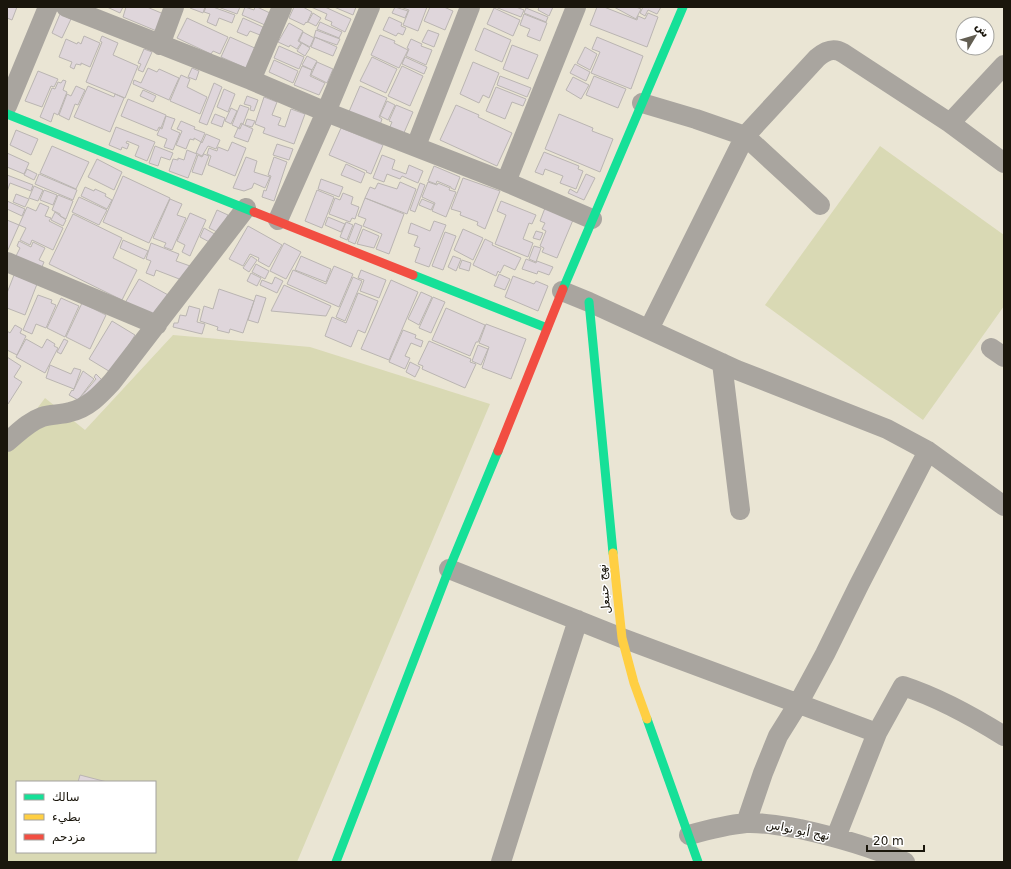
<svg xmlns="http://www.w3.org/2000/svg" width="1011" height="869" viewBox="0 0 1011 869" font-family="'DejaVu Sans',Cairo,sans-serif">
  <style>
    .green { fill: #d9d9b4; fill-rule: evenodd }
    .building { fill: #dfd6db; stroke: #bab5b2 }
    .lines { fill: none; stroke-linecap: round; stroke-linejoin: round }
    .street { stroke: #a9a59f; stroke-width: 20 }
    .fast { stroke: #16e098; stroke-width: 9 }
    .slow { stroke: #ffcf43; stroke-width: 9 }
    .jam { stroke: #f24e42; stroke-width: 9 }
    .labels { text-anchor: middle; stroke-width: 3; stroke-linejoin: round; paint-order: stroke }
    .street-label { font-size: 12px; fill: #1a160c; stroke: #fff }
  </style>
  <rect width="100%" height="100%" fill="#eae5d4"/>
  <path class="green" d="M880 146 1004 235V306L923 420 765 305Z
    M173 335 310 347 490 404 297 862H7V449L45 398 85 430ZM17 782H155V852H17Z"/>
  <path class="building" d="M7 7H17L12 20 7 18Z
    M107 7H123L120 13Z
    M126 7H147L166 15 159 32 123 17Z
    M191 7H205L203 13 190 8Z
    M206 7H213L235 15 232 23 219 18 216 26 207 22 210 14 204 12Z
    M218 7H240L237 14Z
    M245 7 254 10 255 7H257L270 13 265 25 242 15Z
    M294 7H303L312 12 307 23 306 22 304 25 289 18Z
    M311 7H325L351 19 345 32 331 25 332 22 325 19 327 14Z
    M334 7H356L353 15Z
    M395 7 408 11 405 18 392 13Z
    M400 7H427L418 31 403 25 409 10Z
    M430 7H444L453 11 445 30 424 21Z
    M495 7H516L524 10 521 17Z
    M539 7H553L549 16 538 10Z
    M597 7H604L637 20 638 16 645 19 648 13 658 17 647 47 590 25Z
    M614 7H636L641 9 636 19Z
    M643 7H661L657 14 648 10 645 16 640 13Z
    M494 8 520 20 513 36 487 24Z
    M526 8 548 17 546 22 524 13Z
    M313 13 321 18 316 26 308 22Z
    M60 14 71 19 62 38 52 33Z
    M524 14 547 23 540 41 527 36 530 29 520 25Z
    M389 17 402 23 401 26 406 28 403 35 398 33 396 36 383 30Z
    M187 18 228 37 220 54 213 51 211 54 177 38Z
    M243 18 263 27 260 35 250 31 247 36 237 32Z
    M320 22 342 32 339 38 317 29Z
    M289 23 303 31 298 41 301 43 297 49 290 45 289 47 278 42Z
    M484 28 511 40 502 62 475 50Z
    M316 30 340 39 337 45 314 37Z
    M428 30 439 34 434 47 422 42Z
    M303 32 314 38 310 47 299 41Z
    M380 35 395 41 394 43 408 50 399 68 371 55Z
    M84 36 100 43 90 67 81 63V65L76 64 74 69 70 67 72 62 59 57 66 39 77 44 78 42 81 44Z
    M102 36 118 43 113 55 138 66 125 98 86 82 102 42 100 41Z
    M230 37 257 49 248 69 221 57Z
    M315 37 337 47 333 56 311 47Z
    M597 37 643 56 631 89 591 73 600 52 592 49Z
    M411 39 422 44 421 46 432 50 426 65 406 56 409 49 407 48Z
    M302 43 310 48 305 56 297 51Z
    M512 45 538 55 528 79 503 69Z
    M279 46 304 57 299 69 274 58Z
    M585 47 597 54 590 70 577 63Z
    M144 49 152 52 143 72 138 70 141 64 138 63Z
    M307 56 317 61 312 70 302 65Z
    M372 57 397 69 386 93 360 81Z
    M405 57 427 67 424 74 402 64Z
    M274 60 298 71 293 83 269 72Z
    M317 62 333 69 327 83 311 75Z
    M473 62 499 73 489 98 483 95 479 103 460 94Z
    M575 64 590 72 586 81 570 73Z
    M302 66 312 70 310 76 325 83 319 95 294 85Z
    M402 66 423 76 410 106 388 96Z
    M148 68 157 72 159 69 179 78 169 100 133 84 134 80 141 83Z
    M192 68 199 71 196 80 188 77Z
    M38 71 58 79 54 87 51 86 42 107 25 101Z
    M181 75 190 79 187 87 207 97 200 114 170 101Z
    M500 76 531 88 527 97 497 85Z
    M594 76 626 89 618 108 586 95Z
    M573 77 589 85 581 99 566 90Z
    M63 80 66 81 63 90 67 92 58 115 54 113 51 122 40 117 52 88 55 89 58 82 61 83Z
    M214 83 222 87 207 125 199 122Z
    M76 86 85 90 78 105 75 104 69 120 59 115 67 94 71 96Z
    M88 86 114 97 115 94 124 98 110 132 74 117Z
    M360 86 387 98 379 117 382 119 379 128 348 114Z
    M496 87 526 99 523 106 512 102 505 119 486 111Z
    M224 89 235 94 228 112 217 107Z
    M143 90 156 96 153 102 140 96Z
    M247 96 258 100 254 111 250 110 251 106 244 104Z
    M264 97 277 102 272 115 281 118 278 125 285 127 291 109 305 114 294 144 263 133 265 128 255 124Z
    M128 99 166 115 161 128 159 127 157 131 121 116Z
    M387 101 395 105 388 120 380 116Z
    M240 105 249 108 243 124 241 123 239 128 232 125Z
    M396 105 413 112 403 135 389 129 392 122 389 121Z
    M456 105 479 115 478 117 512 133 497 166 440 140Z
    M231 108 237 111 231 124 225 121Z
    M215 114 225 118 222 127 211 123Z
    M559 114 593 128 592 131 613 139 600 172 545 149Z
    M166 116 175 119 171 129 180 133 173 150 164 147 167 139 157 135 160 128 162 129Z
    M247 119 255 121 252 127 245 125Z
    M181 121 195 127 194 129 205 133 201 142 194 138V140L190 139 186 149 176 145 182 131 177 129Z
    M242 124 253 129 248 142 234 137 238 128 240 129Z
    M116 127 155 142 147 161 135 156 139 146 127 141 126 143 129 144 127 149 122 147 121 150 109 145Z
    M341 128 383 145 371 174 366 172 367 171 329 155Z
    M16 130 38 139 31 155 10 145Z
    M206 134 220 140 216 149 208 146 202 156 196 153 201 142 202 143Z
    M232 142 246 148 235 176 208 165 211 156 207 154 209 148 217 151 218 147 228 151Z
    M277 144 293 149 289 160 273 155Z
    M52 146 89 162 76 189 40 173Z
    M155 146 173 153 170 160 161 157 158 166 149 163Z
    M187 150 197 154 188 178 169 171 173 159 178 160V158L184 160Z
    M544 152 579 166 578 169 583 171 576 189 560 183 563 176 545 169 543 175 535 172Z
    M7 153 29 163 24 174 7 167Z
    M204 154 209 156 202 175 192 172 198 155 202 157Z
    M382 155 395 160 392 169 406 174 409 165 423 171 418 183 402 176 400 179 387 174 384 182 373 178Z
    M246 157 257 161 254 172 270 177 265 188 254 183 252 188 244 191 233 188Z
    M274 157 287 162 274 201 262 197 264 190 266 191 271 176 268 175Z
    M97 159 122 172 114 190 88 177Z
    M346 164 365 173 361 183 341 175Z
    M434 166 460 177 455 190 451 188V187L437 181 436 184 428 181Z
    M27 169 37 174 34 180 24 175Z
    M39 174 77 190 73 200 35 184Z
    M586 174 595 178 584 200 568 193 570 189 577 193Z
    M7 175 33 185 31 191 10 183 7 192Z
    M123 176 170 198 149 243 103 222Z
    M463 178 500 191 485 229 477 225 478 222 460 215 461 212 451 209Z
    M321 179 343 187 339 197 318 189Z
    M400 182 416 189 407 214 365 198 370 187 375 189 378 183 397 189Z
    M428 182 437 185 438 183 450 188 449 190 456 192 446 217 432 211 435 203 422 197Z
    M420 183 425 185 415 212 410 210Z
    M34 186 43 190 38 201 29 198Z
    M85 187 94 191 95 189 106 194 105 196 112 200 107 209 81 196Z
    M44 190 57 195 53 205 40 200Z
    M317 190 334 197 322 228 305 221Z
    M343 193 353 197 351 204 359 207 355 219 352 218 350 222 329 214 335 198 340 200Z
    M16 194 29 199 25 207 13 202Z
    M58 195 73 201 66 219 60 216V214L52 210Z
    M79 197 107 210 99 225 72 212Z
    M365 198 404 214 389 254 376 249 382 234 363 226 366 219 358 216Z
    M170 199 182 204 177 215 186 218 172 250 164 247 166 243 153 238Z
    M422 199 434 204 431 210 419 205Z
    M7 201 25 209 22 216 7 209Z
    M501 201 536 215 532 224 529 223 523 239 533 243 528 257 495 244 506 215 497 211Z
    M40 203 49 207 45 216 51 218 49 221 63 228 53 250 32 240 30 245 20 240 26 228 19 225 27 207 36 211Z
    M545 208 573 220 557 258 542 252 544 248 540 246 546 231 542 229 545 223 540 221Z
    M217 210 228 215 219 233 209 228Z
    M55 212 66 220 63 226 51 220Z
    M190 213 206 220 190 256 182 252 185 245 177 241Z
    M73 214 122 238 113 258 137 270 122 300 49 264Z
    M328 217 345 224 341 232 325 225Z
    M7 220 19 225 7 252Z
    M434 221 446 225 429 267 415 262 420 248 414 246 418 236 408 233 411 223 430 231Z
    M346 222 353 225 347 240 340 237Z
    M355 223 362 226 355 244 348 241Z
    M248 226 282 245 269 267 258 261 259 258 250 254 243 266 229 259Z
    M204 228 220 237 215 245 200 237Z
    M363 229 379 236 374 248 357 244Z
    M463 229 483 238 473 260 454 250Z
    M536 231 543 233 540 240 533 238Z
    M445 232 456 236 443 270 432 266Z
    M485 239 493 243 492 245 521 258 515 270 504 265 500 273 498 271 496 276 473 265Z
    M123 240 148 251 144 259 120 248Z
    M19 241 31 247 33 242 45 248 39 260 44 262 39 274 13 262 20 248 17 246Z
    M151 243 179 254 176 261 193 267 187 282 156 270 154 276 146 273 151 261 146 259Z
    M284 243 301 252 286 279 270 271Z
    M534 246 541 248 536 262 529 259Z
    M251 256 257 260 249 272 243 268Z
    M301 256 331 269 326 282 295 270Z
    M453 256 461 259 456 271 448 267Z
    M526 259 536 263 537 261 553 267 549 275 538 271 537 274 522 269Z
    M462 260 471 263 469 271 459 268Z
    M256 264 269 271 265 279 252 272Z
    M334 266 353 274 339 307 287 284 293 270 326 284Z
    M361 270 386 280 379 298 360 291 364 280 358 278Z
    M251 273 261 278 257 286 247 281Z
    M499 274 510 279 505 290 494 286Z
    M14 275 37 284 25 315 7 308V293Z
    M513 276 534 284 536 281 548 286 538 311 505 297Z
    M275 277 283 281 277 293 260 285 262 280 272 284Z
    M353 277 362 281 345 321 336 317Z
    M139 279 170 296 156 321 125 303Z
    M391 280 418 292 389 360 361 349Z
    M284 285 331 306 326 316 271 311Z
    M219 289 254 301 243 333 230 329 229 333 217 330 218 327 200 321 204 306 213 309Z
    M421 292 432 297 419 325 408 319Z
    M358 293 378 301 365 333 358 330 351 347 325 336 332 317 346 323Z
    M38 295 52 300 51 303 56 305 46 328 36 324 32 334 23 330Z
    M256 295 266 298 258 323 248 320Z
    M433 297 445 302 431 333 419 328Z
    M61 298 79 306 65 337 47 328Z
    M82 303 106 315 90 349 66 337Z
    M189 306 200 309 197 322 205 324 202 334 173 327 174 323H178L180 315 186 316Z
    M446 308 485 325 478 342H476L470 356 432 340Z
    M112 321 135 335 112 373 89 359Z
    M486 324 526 339 511 379 482 368 489 347 479 343Z
    M15 325 22 329 20 333 26 336 17 355 7 350V331L10 333Z
    M403 330 416 335 415 338 423 341 421 347 411 343 405 356 410 358 405 369 389 362Z
    M26 339 42 348 47 339 55 344 54 346 58 348 45 373 16 357Z
    M64 339 68 341 61 354 57 352Z
    M429 341 471 359 470 362 476 364 465 388 422 369 423 366 418 364Z
    M478 345 488 349 481 365 472 361Z
    M7 357 21 366 14 377 22 382 8 404 7 403Z
    M410 362 420 367 415 377 406 372Z
    M50 365 71 374 74 368 81 370 74 389 46 378Z
    M83 371 94 379 78 400 69 395 72 390 73 391Z
    M96 374 102 380 84 402 80 398 96 379 94 377Z
    M80 775 107 782H78Z"/>
  <g class="lines">
    <path class="street" d="M66 7 251 80 326 112 506 182 592 219
      M160 45 174 7
      M251 80 282 7
      M642 103 696 119 745 136 820 205
      M7 106 48 7
      M950 123 1004 65
      M416 146 470 7
      M506 182 576 7
      M278 220 326 112 370 7
      M7 262 157 325
      M562 291 589 302 737 370 887 429 928 451 1004 506
      M649 329 745 136 817 58C825 51 833 47 843 53L950 123 1004 163
      M991 348 1004 357
      M722 363 740 510
      M7 442C18 433 28 422 42 417 51 414 61 415 70 412 88 408 100 395 112 382L246 208
      M449 569 622 638 877 733
      M746 823 763 773 778 736 798 704 825 654 859 585 928 451
      M689 835C707 830 726 825 746 823 764 822 782 826 800 829 836 837 872 847 905 862
      M836 837 877 733 903 686C940 698 972 716 1004 736
      M501 862 547 716 578 620"/>
    <path class="fast" d="M7 114 254 212
      M413 275 547 328
      M563 289 683 7
      M589 302 613 553
      M647 719 698 862
      M336 862 449 569 498 451"/>
    <path class="slow" d="M613 553 622 638 634 683 647 719"/>
    <path class="jam" d="M254 212 413 275
      M498 451 563 289"/>
  </g>
  <g class="labels">
    <g class="street-label">
      <text transform="translate(604 589) rotate(-96)" y="4">نهج حنبعل</text>
      <text transform="translate(798 830) rotate(11)" y="4">نهج أبو نواس</text>
    </g>
  </g>
  <rect width="1011" height="869" fill="none" stroke="#1a160c" stroke-width="16"/>
  <rect x="16" y="781" width="140" height="72" fill="#ffffff" stroke="#a3a29e"/>
  <rect x="24" y="794" width="20" height="6" fill="#16e098" stroke="#a3a29e"/>
  <text x="52" y="801" font-size="12" fill="#1a160c">سالك</text>
  <rect x="24" y="814" width="20" height="6" fill="#ffcf43" stroke="#a3a29e"/>
  <text x="52" y="821" font-size="12" fill="#1a160c">بطيء</text>
  <rect x="24" y="834" width="20" height="6" fill="#f24e42" stroke="#a3a29e"/>
  <text x="52" y="841" font-size="12" fill="#1a160c">مزدحم</text>
  <g transform="translate(975 36) rotate(52)"><circle r="19" fill="#ffffff" stroke="#a3a29e"/>
  <path d="M0-3L7 15L0 10L-7 15Z" fill="#635e52"/>
  <text y="-6" font-size="11" font-weight="bold" text-anchor="middle" fill="#1a160c">ش</text>
  </g>
  <path d="M867 845v6h57v-6" fill="none" stroke="#1a160c" stroke-width="2"/>
  <text x="873" y="845" font-size="12" fill="#1a160c" stroke="#ffffff" stroke-width="3" paint-order="stroke">20 m</text>
</svg>
